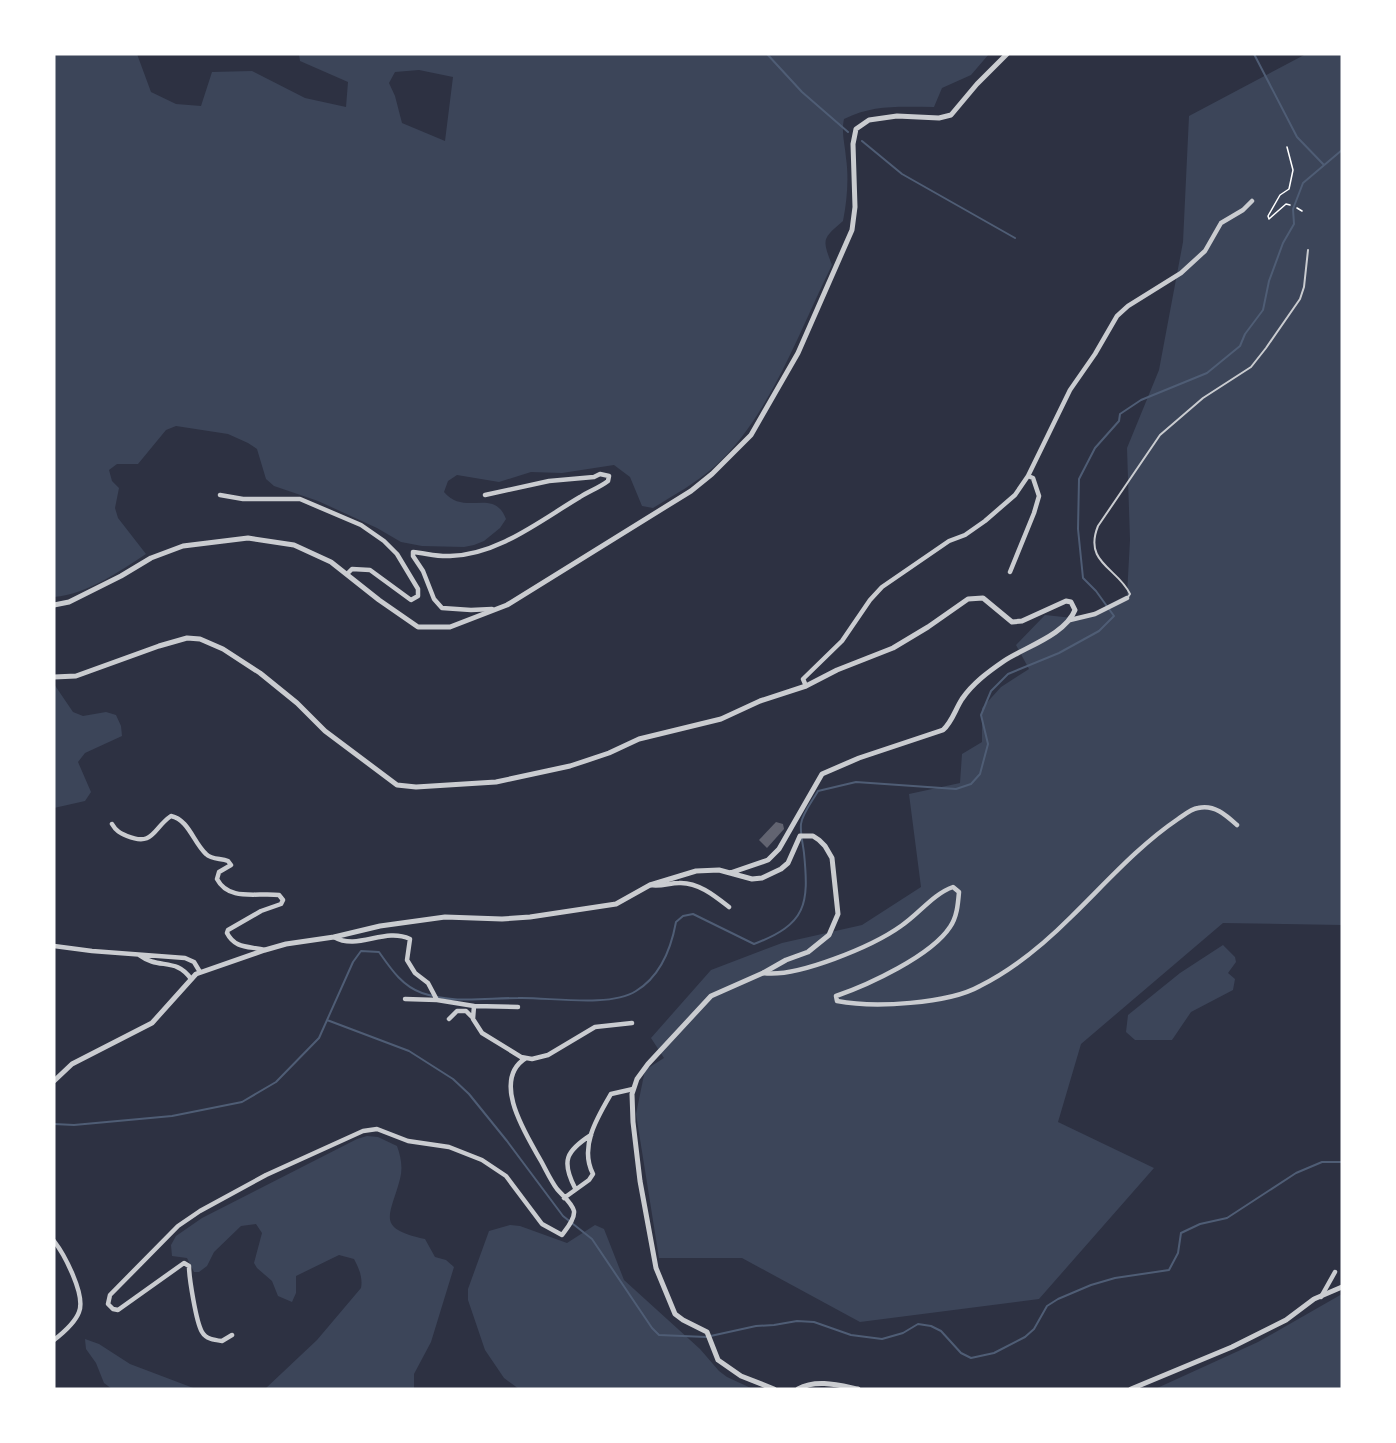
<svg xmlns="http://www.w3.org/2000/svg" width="1396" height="1443" viewBox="0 0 1396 1443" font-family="'Asap Condensed',sans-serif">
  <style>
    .green { fill: #3c4559; fill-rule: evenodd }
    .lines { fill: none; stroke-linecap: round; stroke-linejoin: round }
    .stream { stroke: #4f5d75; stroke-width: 2 }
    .building { fill: #626471 }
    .path { stroke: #fff; stroke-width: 1.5 }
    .service { stroke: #caccd0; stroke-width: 2 }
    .minor { stroke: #caccd0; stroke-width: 4.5 }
    .tertiary { stroke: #caccd0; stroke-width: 5 }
  </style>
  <rect width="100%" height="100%" fill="#2d3142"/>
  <path class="green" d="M54 54H137L151 92 176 104 201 106 212 72 252 71 305 98 346 107 348 82 300 61 299 54H989L971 75 942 88 934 107C901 107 874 104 844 119 841 133 845 144 846 158 849 178 847 201 843 221 822 239 822 239 832 265 799 331 770 417 714 467 696 483 674 495 653 508L642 506 630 477 614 465 562 473 531 472 499 482 457 475 448 481 444 492C465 517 494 487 506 519L500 528 484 541 474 545 464 547 422 546 401 542 377 528 318 501 274 486 266 479 257 449 248 443 228 434 176 426 166 430 138 464H117L109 470 112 481 119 488 115 508 118 518 146 554C118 572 88 594 54 597ZM419 70 453 77 445 141 402 123 395 96 389 83 395 72Z
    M1306 54H1342V925L1223 923 1081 1044 1058 1122 1154 1168 1039 1299 860 1322 742 1258H659L636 1114 645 1070 664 1058 651 1038 711 970 782 943 862 925 921 887 909 794 960 783 962 754 982 742V708L1001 687 1029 669 1016 645 1045 615 1082 619 1127 595 1130 540 1127 448 1159 370 1183 242 1189 116Z
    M54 684 73 712 83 716 106 712 116 715 121 726 122 736 85 753 78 762 91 792 85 801 54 808Z
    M1223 945 1235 957 1236 962 1228 973 1235 979 1233 990 1191 1012 1172 1040H1135L1126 1032 1128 1015 1180 973Z
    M367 1136 378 1137 397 1146C401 1157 403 1168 400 1179 390 1217 375 1228 425 1239L435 1257 446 1260 454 1267 431 1342 414 1374V1389H265L317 1340 361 1288C363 1278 359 1268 354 1259L339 1255 296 1276V1293L292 1302 278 1296 272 1281 257 1268 254 1263 262 1233 256 1224 241 1226 214 1252 207 1266 199 1272H194L187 1258 172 1256 171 1245 176 1236 202 1218 357 1139Z
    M510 1225 520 1226 567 1243 595 1225 604 1229 624 1280 700 1349 719 1371 727 1377 753 1389H519L504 1378 485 1350 468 1300V1289L489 1231Z
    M1342 1294V1389H1155L1258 1342Z
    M85 1339 99 1344 130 1364 196 1389H112L104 1383 96 1363 86 1349Z"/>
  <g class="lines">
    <path class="stream" d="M767 54 802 92 848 132
      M1254 54 1297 137 1324 165
      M862 141 902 174 1015 238
      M327 1020 409 1051 453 1079 469 1094 507 1141 563 1216 592 1239 652 1328 659 1335 706 1337 756 1326 774 1325 797 1321 814 1322 851 1335 882 1339 903 1333 918 1324 931 1326 941 1331 961 1353 971 1358 994 1353 1025 1337 1034 1329 1047 1306 1058 1299 1091 1285 1115 1278 1169 1270 1178 1253 1181 1233 1200 1224 1227 1218 1296 1173 1322 1162H1342
      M54 1124 74 1125 172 1116 242 1102 276 1082 319 1038 353 962 361 951 379 952C391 969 402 986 422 993 454 1004 485 998 518 998 549 997 609 1008 636 991 661 976 671 949 676 922L683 916 693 914 754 944C807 924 809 904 804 853 803 844 800 833 801 824 802 814 813 800 818 791L856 782 956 789 971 784 980 774 988 744 981 715 991 691 1008 674 1059 653 1099 631 1114 616 1096 591 1083 578 1078 529 1079 479 1095 448 1119 421 1120 414 1141 400 1207 373 1240 346 1245 334 1263 310 1269 281 1283 243 1294 224 1293 209 1303 183 1342 150"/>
  </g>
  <path class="building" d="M776 822 783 824 784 829 767 848 759 840Z"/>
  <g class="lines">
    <path class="path" d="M1287 147 1293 170 1289 189 1280 195 1268 216 1269 219 1286 204 1290 205
      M1297 208 1302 211"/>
    <path class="service" d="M1128 597 1130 594C1118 568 1083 563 1098 526L1160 435 1203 398 1251 367 1266 348 1300 299 1304 287 1308 250"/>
    <path class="minor" d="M220 495 243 499H300L361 525 384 541 397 554 418 589V596L411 600 370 570 352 569 347 574
      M485 495 549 481 594 477 600 474 609 476 608 481C599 488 589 491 580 497 541 520 498 555 450 556 438 557 425 553 413 552V556L423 571 434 599 442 608 471 610 492 609
      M1010 572 1034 513 1039 496 1033 478 1028 476
      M1070 620 1095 614 1127 598
      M806 686 803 679 842 641 870 600 882 587 949 541 965 535 985 521 1015 495 1028 476 1070 390 1095 354 1117 316 1128 306 1181 273 1205 251 1221 223 1243 210 1252 201
      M112 824C116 831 120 833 127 836 154 847 153 828 171 816 189 820 193 842 206 854 212 860 221 858 228 861L231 865 219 872 217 879C229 902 258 892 279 895L283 900 281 904 261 911 228 930 227 933C235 949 249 946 265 950
      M650 885C661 887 669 883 679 883 698 882 715 896 729 907
      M334 937C358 951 384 927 410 939L407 960 415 973 428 983 437 1000 474 1006 473 1019 482 1033 521 1057 532 1059 548 1055 595 1027 632 1023
      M54 946 92 951 185 958 194 962 200 972
      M139 955C159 970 176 957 191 979
      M763 973C797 978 873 946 901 926 919 914 933 894 953 887L959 892C958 904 957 917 950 927 931 956 868 985 836 996L837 1001C874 1008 948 1004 980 986 1012 970 1046 942 1071 917 1105 884 1138 846 1178 819 1184 815 1191 809 1198 808 1214 804 1226 815 1237 825
      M405 999 437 1000
      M474 1006 518 1007
      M449 1019 457 1011H466L473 1018
      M575 1188C561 1161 566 1151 591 1135
      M564 1198 589 1180 593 1174C579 1147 597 1118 611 1094L633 1089
      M54 1241C64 1254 86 1295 79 1312 75 1323 63 1333 54 1340
      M1321 1297 1335 1272
      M232 1335 222 1341C214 1340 206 1339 202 1332 196 1322 189 1277 189 1266L184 1263 118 1310 113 1309 108 1304 110 1295 178 1226 200 1211 266 1175 363 1131 377 1129 408 1141 449 1147 482 1160 506 1176 542 1224 562 1235C567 1228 575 1219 574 1211 572 1203 562 1195 557 1189 551 1181 546 1170 541 1161 527 1136 490 1080 526 1058"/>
    <path class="tertiary" d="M54 605 69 602 121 576 151 558 183 546 248 538 294 545 331 562 379 600 418 627H450L507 605 691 491 712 474 751 435 798 353 852 230 855 207 853 144 856 129 869 120 897 116 939 118 951 115 977 84 1007 54
      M54 677 76 676 159 646 187 638 200 639 223 649 260 673 297 703 325 731 397 785 416 787 496 782 570 766 609 753 639 739 721 719 760 701 806 686 837 670 893 648 928 627 968 599 983 598 1012 622 1022 621 1066 601 1071 602 1075 610C1065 635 1025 647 1004 661 988 672 973 683 962 699 955 710 952 722 943 730L859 758 822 774 779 849 768 860 730 873
      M54 1081 72 1064 152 1023 196 974 265 950 286 944 334 937 380 926 445 917 502 919 530 917 616 904 650 885 696 871 719 870 752 879 762 878 781 869 788 863 800 836H813L819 840 825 846 832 858 838 914 829 935 808 952 786 960 763 973 711 996 648 1064 637 1079 632 1094 633 1122 640 1181 656 1268 675 1314 683 1320 707 1332 718 1360 741 1376 774 1389
      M798 1389C816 1379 838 1385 858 1389
      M1131 1389 1232 1347 1286 1320 1314 1299 1342 1287"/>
  </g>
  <rect width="1396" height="1443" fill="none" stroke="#ffffff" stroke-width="111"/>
</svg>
